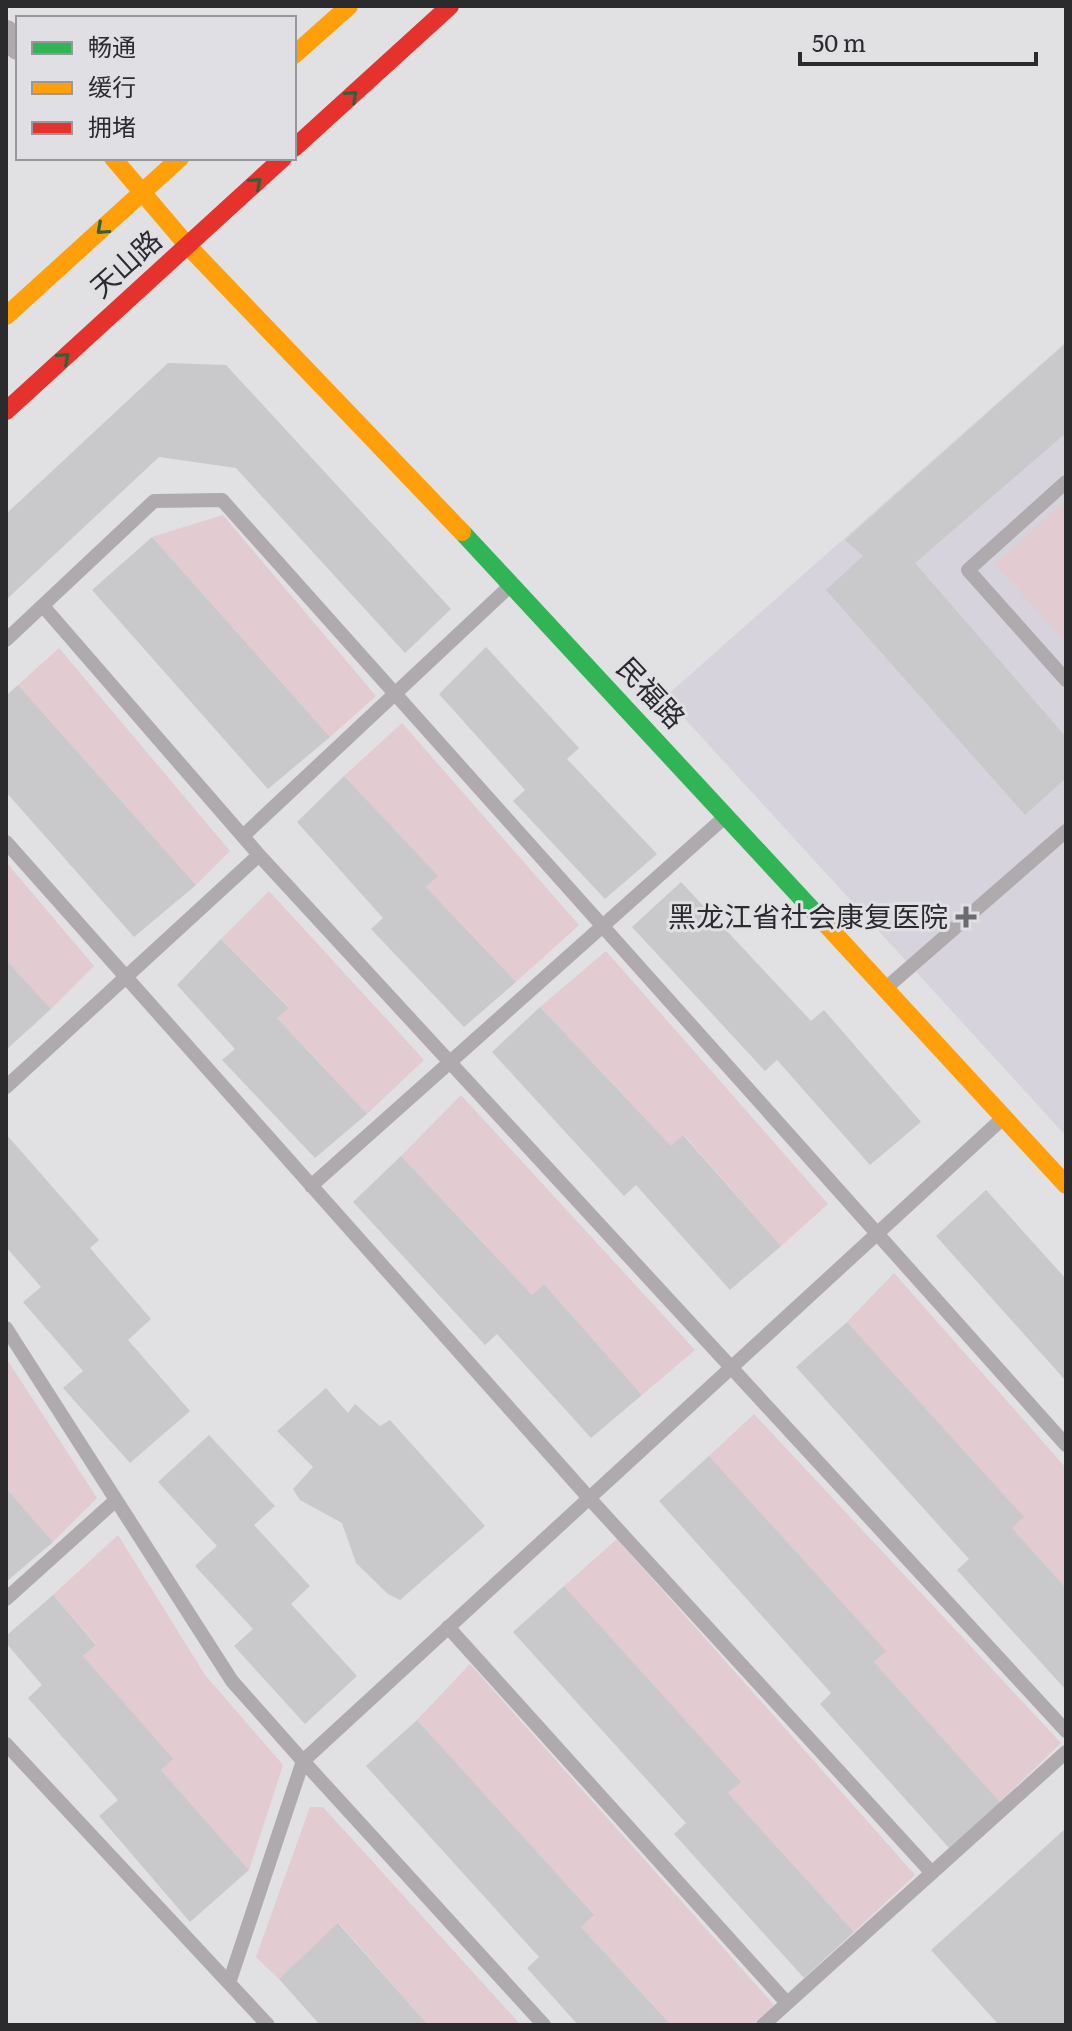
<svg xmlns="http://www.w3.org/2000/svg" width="1072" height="2031" viewBox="0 0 1072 2031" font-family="Literata,'Noto Sans SC',serif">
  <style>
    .built { fill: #d6d3dc }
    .green { fill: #e2cbd1 }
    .building { fill: #c9c9cb }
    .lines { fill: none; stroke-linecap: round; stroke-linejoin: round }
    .lane { stroke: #afaaae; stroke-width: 14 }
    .street { stroke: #afaaae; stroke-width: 26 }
    .fast { stroke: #30b455; stroke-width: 18 }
    .slow { stroke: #ff9f0a; stroke-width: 18 }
    .jam { stroke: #e5322d; stroke-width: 18 }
    .oneway { stroke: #2d623d }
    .poi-dot { fill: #6b6a6d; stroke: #e0dfe4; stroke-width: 3 }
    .labels { text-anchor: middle; stroke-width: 6; stroke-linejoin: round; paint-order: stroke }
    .street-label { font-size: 28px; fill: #2b2b2d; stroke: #e0dfe4 }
    .poi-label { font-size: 28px; fill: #2b2b2d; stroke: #e0dfe4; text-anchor: end }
  </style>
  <rect width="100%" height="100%" fill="#e1e0e3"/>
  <path class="built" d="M1066 342V1136L665 697Z"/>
  <path class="green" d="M1066 500V643L995 564Z
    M223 515 376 696 330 737 152 537Z
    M59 648 230 851 196 885 18 685Z
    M402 723 579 925 516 982 426 887 437 876 344 776Z
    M6 862 94 966 51 1009 6 960Z
    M269 891 424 1060 367 1114 277 1018 289 1007 221 939Z
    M606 951 828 1204 781 1246 684 1135 671 1146 540 1007Z
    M461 1095 695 1350 642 1395 544 1284 532 1295 401 1156Z
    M894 1273 1066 1468V1588L1012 1528 1023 1517 847 1322Z
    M6 1358 97 1498 53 1542 6 1488Z
    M754 1414 1061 1743 1000 1802 874 1662 885 1651 709 1456Z
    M118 1535 205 1675 283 1765 249 1870 161 1770 172 1759 83 1656 96 1644 53 1595Z
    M617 1539 915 1875 854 1932 728 1793 564 1586Z
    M470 1664 774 2005 752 2025H671L581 1927 593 1915 417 1720Z
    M310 1807H323L521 2025H428L339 1923 279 1979 256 1957Z"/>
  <path class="building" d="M1066 343V433L915 563 1066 737V778L1025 815 826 590 863 556 845 540Z
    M168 363 226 365 451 609 405 653 236 468 159 457 6 600V514Z
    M152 537 330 737 268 789 92 590Z
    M486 647 579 748 567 759 657 854 605 899 513 801 525 790 439 694Z
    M18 685 196 885 134 937 6 792V696Z
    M344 776 438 876 426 887 516 982 464 1027 371 929 383 918 297 822Z
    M681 882 811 1021 824 1010 921 1122 870 1165 777 1060 765 1071 632 927Z
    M221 939 289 1008 277 1018 367 1114 315 1158 222 1060 235 1049 177 985Z
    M6 960 51 1009 6 1050Z
    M540 1007 671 1146 683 1135 781 1246 730 1290 636 1185 624 1196 492 1052Z
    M6 1134 99 1240 90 1248 151 1319 128 1340 190 1411 130 1463 63 1388 83 1371 23 1302 41 1287 6 1247Z
    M401 1156 532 1295 544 1284 642 1395 591 1438 497 1334 485 1345 353 1202Z
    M986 1190 1066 1279V1381L936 1236Z
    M847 1322 1024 1517 1012 1528 1066 1588V1690L957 1570 969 1559 796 1367Z
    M326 1388 348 1413 355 1404 380 1426 390 1420 485 1526 400 1600 388 1594 356 1563 342 1523 300 1500 293 1489 313 1467 277 1431Z
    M209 1435 275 1506 254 1525 310 1586 291 1604 357 1676 305 1724 234 1646 253 1629 195 1566 217 1546 158 1482Z
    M709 1456 886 1651 874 1662 1000 1802 949 1848 820 1704 831 1693 659 1501Z
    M6 1488 53 1542 6 1582Z
    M564 1586 741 1782 728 1793 854 1932 804 1978 674 1834 686 1823 513 1632Z
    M53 1595 96 1645 83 1656 173 1759 161 1770 249 1870 190 1922 99 1816 118 1800 28 1698 42 1685 6 1643V1636Z
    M417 1720 594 1915 581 1927 671 2025H578L527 1968 539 1957 366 1766Z
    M1066 1828V2025H999L931 1950Z
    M338 1923 428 2025H320L279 1979Z"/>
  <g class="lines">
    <path class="lane" d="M1066 482 968 570 1066 680
      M43 606 259 855
      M6 640 154 501 222 500 1066 1445
      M243 836 511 585
      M6 842 589 1498 932 1873
      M886 988 1066 831
      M6 1087 259 855 1066 1731
      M311 1186 726 816
      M6 1328 232 1681 303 1761 229 1983
      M6 1599 116 1500
      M448 1627 787 2003
      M6 1744 268 2025
      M544 2025 303 1761 1003 1118
      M763 2025 1066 1752"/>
    <path class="street" d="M6 33 18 47"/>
    <path class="fast" d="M462 532 820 918"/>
    <path class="slow" d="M294 55 349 6
      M113 158 187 245 462 532
      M6 316 180 158
      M820 918 1066 1185"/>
    <path class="jam" d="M294 148 450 6
      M6 411 283 158"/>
  </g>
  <defs><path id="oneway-chevron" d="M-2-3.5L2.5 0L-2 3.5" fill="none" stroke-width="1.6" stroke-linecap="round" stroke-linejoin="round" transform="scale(2)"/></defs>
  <g class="oneway">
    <use href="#oneway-chevron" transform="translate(352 96) rotate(-42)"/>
    <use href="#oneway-chevron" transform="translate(256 183) rotate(-42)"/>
    <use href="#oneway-chevron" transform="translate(102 229) rotate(138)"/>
    <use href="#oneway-chevron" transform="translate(64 358) rotate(-42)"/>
  </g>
  <path class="poi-dot" d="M962 905h8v8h8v8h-8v8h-8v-8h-8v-8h8z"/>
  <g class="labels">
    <g class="street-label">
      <text transform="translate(126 264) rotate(-42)" y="10">天山路</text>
      <text transform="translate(651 693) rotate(47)" y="10">民福路</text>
    </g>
    <g class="poi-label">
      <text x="948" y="927">黑龙江省社会康复医院</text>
    </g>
  </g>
  <rect width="1072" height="2031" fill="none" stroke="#2b2b2d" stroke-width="16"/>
  <rect x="16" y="16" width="280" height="144" fill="#e0dfe4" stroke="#98979b" stroke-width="2"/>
  <rect x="32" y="42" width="40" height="12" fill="#30b455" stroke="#98979b" stroke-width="2"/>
  <text x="88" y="56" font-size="24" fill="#2b2b2d">畅通</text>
  <rect x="32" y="82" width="40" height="12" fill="#ff9f0a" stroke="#98979b" stroke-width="2"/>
  <text x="88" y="96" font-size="24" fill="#2b2b2d">缓行</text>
  <rect x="32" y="122" width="40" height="12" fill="#e5322d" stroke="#98979b" stroke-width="2"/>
  <text x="88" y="136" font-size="24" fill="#2b2b2d">拥堵</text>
  <path d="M800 52v12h236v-12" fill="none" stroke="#2b2b2d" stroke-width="4"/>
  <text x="812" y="52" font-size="24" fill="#2b2b2d" stroke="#e0dfe4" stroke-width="6" paint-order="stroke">50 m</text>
</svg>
